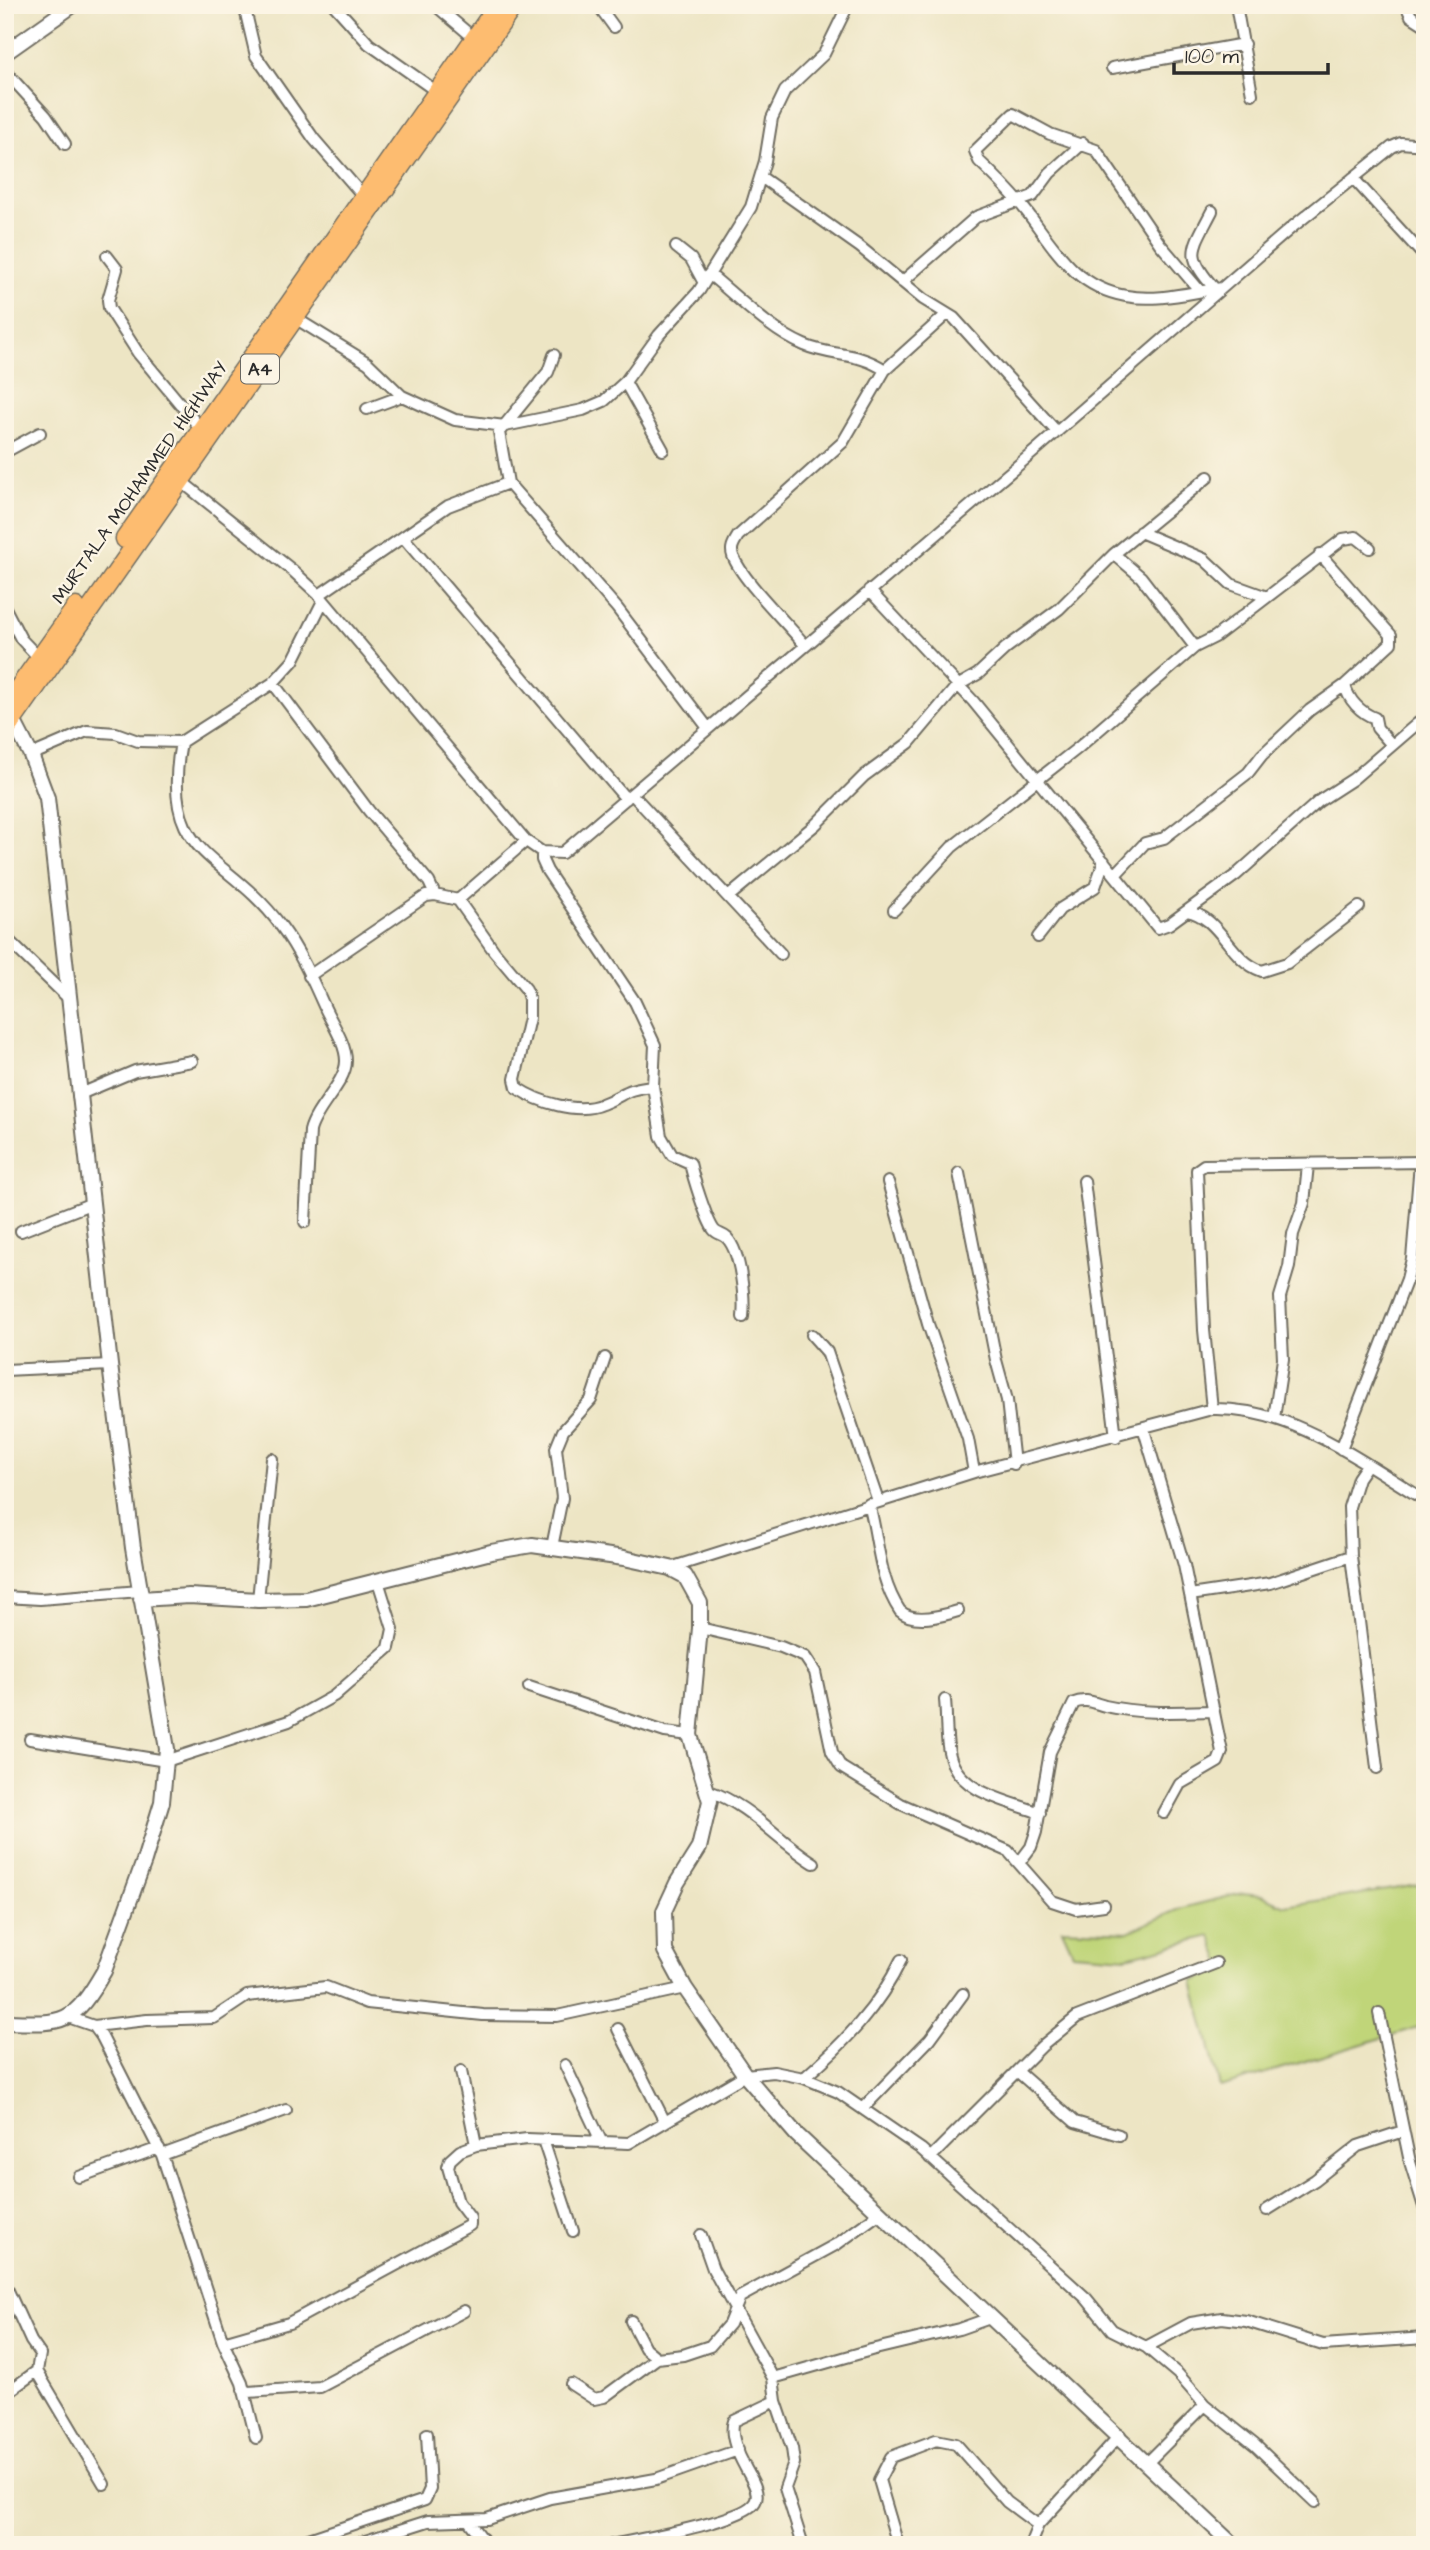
<svg xmlns="http://www.w3.org/2000/svg" width="1430" height="2550" viewBox="0 0 1430 2550" font-family="'Architects Daughter',sans-serif">
  <style>
    .green { fill: #c0d579; stroke: #768052; stroke-width: 2 }
    .lines { fill: none; stroke-linecap: round; stroke-linejoin: round }
    .minor-casing { stroke: #6f6c61; stroke-width: 14 }
    .tertiary-casing { stroke: #6f6c61; stroke-width: 18 }
    .trunk-casing { stroke: #6f6c61; stroke-width: 21 }
    .minor { stroke: #fff; stroke-width: 10 }
    .tertiary { stroke: #fff; stroke-width: 14 }
    .trunk { stroke: #fdbc70; stroke-width: 18 }
    .labels { text-anchor: middle; stroke-width: 5; stroke-linejoin: round; paint-order: stroke }
    .shield { fill: #fcf5e5; stroke: #6a6863; stroke-width: 2 }
    .shield-label { font-size: 18px; font-weight: bold; fill: #2b2b2b }
    .street-label { font-size: 19px; fill: #2b2b2b; stroke: #fcf5e5 }
  </style>
  <rect width="100%" height="100%" fill="#fcf5e5"/>
  <filter id="ink" filterUnits="userSpaceOnUse"><feTurbulence type="fractalNoise" baseFrequency=".0143" numOctaves="2"/><feDisplacementMap in="SourceGraphic" scale="14" xChannelSelector="R" yChannelSelector="G"/><feConvolveMatrix kernelMatrix="1 2 1 2 8 2 1 2 1" color-interpolation-filters="sRGB"/></filter>
  <filter id="wash" filterUnits="userSpaceOnUse"><feTurbulence type="fractalNoise" baseFrequency=".00686" numOctaves="4" result="noise"/><feDisplacementMap in="SourceGraphic" scale="28" xChannelSelector="R" yChannelSelector="G"/><feGaussianBlur stdDeviation="1.57" result="paint"/><feColorMatrix in="noise" values="0 0 0 0 0 0 0 0 0 0 0 0 0 0 0 0 0 1.4 0 .05"/><feComposite in="paint" operator="in"/></filter>
  <g filter="url(#wash)">
    <rect width="100%" height="100%" fill="#ede5c4"/>
    <path class="green" d="M1425 1884V2025L1220 2087 1193 1981 1224 1970 1211 1936 1127 1957 1073 1953 1062 1929 1128 1932 1182 1908 1242 1893 1262 1895 1285 1906Z"/>
  </g>
  <g filter="url(#ink)">
    <g class="lines">
      <defs>
        <path id="minor" d="M244 5 256 56 314 139 364 197
          M334 5 369 44 436 91
          M435 5 475 39
          M598 5 614 27
          M1236 5 1252 94
          M1406 5 1411 16 1425 25
          M1112 68 1244 44
          M5 71 46 116 65 144
          M761 177 860 247 923 299 954 318 1057 432
          M1353 178 1425 257
          M1212 211C1192 250 1184 254 1215 289
          M676 247 691 259 704 283
          M107 256 117 269 108 300 109 308 138 353 201 429
          M709 274C738 297 769 330 804 345 832 357 857 351 885 370
          M902 282 976 217 1033 196 1050 173 1083 143
          M1200 291 1160 244 1096 150 1050 134 1013 114 975 151 979 161C996 177 1013 194 1027 212 1056 250 1075 287 1126 296 1158 302 1191 292 1222 288
          M295 318 368 363 402 396
          M554 355 548 372 499 432 508 483 617 608 708 728
          M625 382 659 335 699 291 751 207 765 161 772 118 785 91 824 54 848 5
          M367 409 402 396 455 420 505 426 583 410 604 401 625 382 663 450
          M5 452 40 433
          M181 481 292 570 319 595 526 841 542 852 562 853 1029 456 1291 228 1392 147 1401 143 1425 145
          M1140 532 1204 559 1231 584 1267 597
          M403 537 626 799
          M1114 554 1141 577 1195 647
          M869 590 973 701 1158 928 1169 924 1236 875 1319 801 1353 779 1425 717
          M319 595 448 506 508 483
          M5 608 21 639 40 659
          M804 644C787 623 742 580 733 556 730 548 734 543 738 536L843 442 885 370 947 314
          M273 683 369 811 429 882 435 895
          M1345 685C1348 700 1361 713 1375 718L1377 728 1392 745
          M181 742C159 860 225 850 281 926 299 950 312 979 324 1006 331 1022 346 1043 346 1061 346 1083 316 1107 310 1131L305 1222
          M31 755 87 731 116 733 138 741 181 742 273 683 293 661 323 601
          M632 794 781 954
          M542 852V860L547 871 635 1002 655 1045 653 1086 661 1136 672 1155 690 1163C693 1177 706 1219 714 1230 717 1234 723 1234 727 1238 741 1253 745 1298 743 1317
          M1115 875 1145 843 1164 838 1248 773 1262 755 1310 710 1345 685 1391 643V635L1320 554
          M728 897 815 825 864 776 909 743 957 686 978 674 1006 648 1059 609 1114 554 1208 477
          M458 900 526 841
          M894 910 952 847 1078 748 1195 647 1215 637 1343 539 1356 537 1370 548
          M1187 911C1221 917 1229 960 1262 971L1287 963 1359 907
          M5 937 67 997
          M1038 937 1060 909 1095 887 1104 861
          M309 976 426 896 435 895 458 900 494 951 526 989 529 999V1018L515 1079 517 1088C538 1102 578 1115 602 1104 627 1094 623 1089 653 1086
          M78 1095 135 1071 192 1061
          M959 1173 996 1360 1007 1400 1014 1464
          M1084 1181 1116 1437
          M888 1182 928 1324 968 1439 974 1472
          M21 1231 90 1204
          M812 1335 827 1352 878 1501
          M5 1370 110 1365
          M1212 1409 1204 1330 1197 1170 1204 1165 1425 1162
          M1274 1418 1283 1359 1280 1297 1289 1267 1293 1234 1304 1203 1308 1165
          M1144 1430 1184 1565 1222 1752 1218 1762 1180 1784 1164 1813
          M1341 1449 1407 1279 1412 1259 1420 1163
          M1367 1465 1358 1478 1349 1507 1351 1556 1377 1768
          M869 1504C879 1540 878 1578 900 1611 914 1624 942 1616 958 1611
          M552 1547 562 1498 556 1448 563 1431 591 1400 605 1358
          M670 1568 974 1472 1212 1409C1291 1407 1360 1461 1425 1500
          M1190 1595 1270 1583 1351 1556
          M5 1597 40 1599 140 1591
          M258 1600 272 1459
          M700 1628 781 1647 805 1657 815 1672 832 1752 841 1767 901 1804 1008 1851 1052 1901 1076 1909 1104 1905
          M529 1687 665 1732 690 1735
          M945 1700C947 1718 945 1739 950 1756 959 1793 1009 1801 1040 1813
          M30 1739 166 1761 289 1721 334 1696 389 1648 393 1629 378 1581
          M709 1791C750 1805 777 1840 814 1863
          M1019 1863 1031 1847 1036 1832 1050 1752 1074 1703C1085 1698 1094 1703 1105 1706 1141 1714 1177 1712 1214 1711
          M1379 2013 1410 2162 1425 2210
          M68 2017 94 2026 102 2037 162 2155 223 2342 242 2383 256 2438
          M94 2026 147 2020 214 2018 247 1996 326 1987 367 2003 483 2015 557 2016 685 1988
          M618 2029 665 2122
          M565 2065 602 2143
          M461 2071 476 2145
          M1018 2072 1075 2122 1119 2135
          M804 2078C843 2044 879 2007 901 1960
          M863 2108 930 2039 963 1994
          M543 2140 573 2231
          M162 2155 286 2110
          M930 2158 1042 2046 1077 2017 1216 1963
          M79 2177 159 2148
          M1267 2210 1315 2180 1358 2146 1403 2131
          M5 2284 31 2341 40 2354 37 2371 5 2394
          M631 2321 645 2348 657 2358 683 2355 710 2346 729 2324 740 2297 837 2244 880 2213
          M223 2342 289 2323 470 2225V2218L458 2202 448 2167 450 2160 460 2151 476 2145 527 2139 629 2143 745 2075 774 2072 804 2078 838 2092 921 2149 1086 2298 1112 2330 1146 2347 1178 2374 1205 2405 1255 2445 1315 2502
          M1146 2347 1191 2323 1222 2318 1246 2321 1323 2345 1425 2338
          M37 2371 104 2484
          M773 2378 871 2350 959 2329 990 2318
          M571 2384 594 2399 604 2397 657 2358
          M243 2389 248 2392 320 2387 464 2311
          M776 2401 792 2448 794 2463 785 2488 803 2545
          M1148 2462 1205 2405
          M469 2521 487 2545
          M291 2545 425 2500 430 2489 427 2434
          M353 2545 428 2521 487 2519 550 2498 656 2479 738 2450
          M611 2545C635 2540 745 2521 755 2502 761 2492 750 2477 745 2467 739 2456 729 2434 734 2421L776 2401 773 2378 713 2269 701 2235
          M898 2545 879 2480 891 2457 936 2440 956 2444 1007 2502 1038 2525
          M1030 2545 1038 2525 1120 2435
          M1419 2545 1425 2540"/>
        <path id="tertiary" d="M5 53 73 5
          M141 1599 189 1596 258 1600 306 1599 491 1552 532 1545 624 1558 670 1568 685 1576 700 1603V1628L690 1735 710 1801 699 1848 677 1883 664 1911 665 1951 685 1988 745 2075 797 2135 1233 2545
          M5 2022C64 2024 73 2025 104 1971L144 1861 162 1802 167 1749 133 1548 110 1365 47 798 31 755 13 720"/>
        <path id="trunk" d="M125 539 498 5
          M5 707 76 607
          M5 731 514 5"/>
      </defs>
      <use href="#minor" class="minor-casing"/>
      <use href="#tertiary" class="tertiary-casing"/>
      <use href="#trunk" class="trunk-casing"/>
      <use href="#minor" class="minor"/>
      <use href="#tertiary" class="tertiary"/>
      <use href="#trunk" class="trunk"/>
    </g>
  </g>
  <g class="labels">
    <rect class="shield" x="241" y="354.5" width="38" height="29" rx="5"/>
    <g class="shield-label">
      <text x="260" y="375">A4</text>
    </g>
    <g class="street-label">
      <text transform="translate(139 482) rotate(-55)" y="7">MURTALA MOHAMMED HIGHWAY</text>
    </g>
  </g>
  <rect width="1430" height="2550" fill="none" stroke="#fcf5e5" stroke-width="28"/>
  <path d="M1174 63v10h154v-10" fill="none" stroke="#2b2b2b" stroke-width="3.5"/>
  <text x="1185" y="63" font-size="21" fill="#2b2b2b" stroke="#fcf5e5" stroke-width="5" paint-order="stroke">100 m</text>
</svg>
